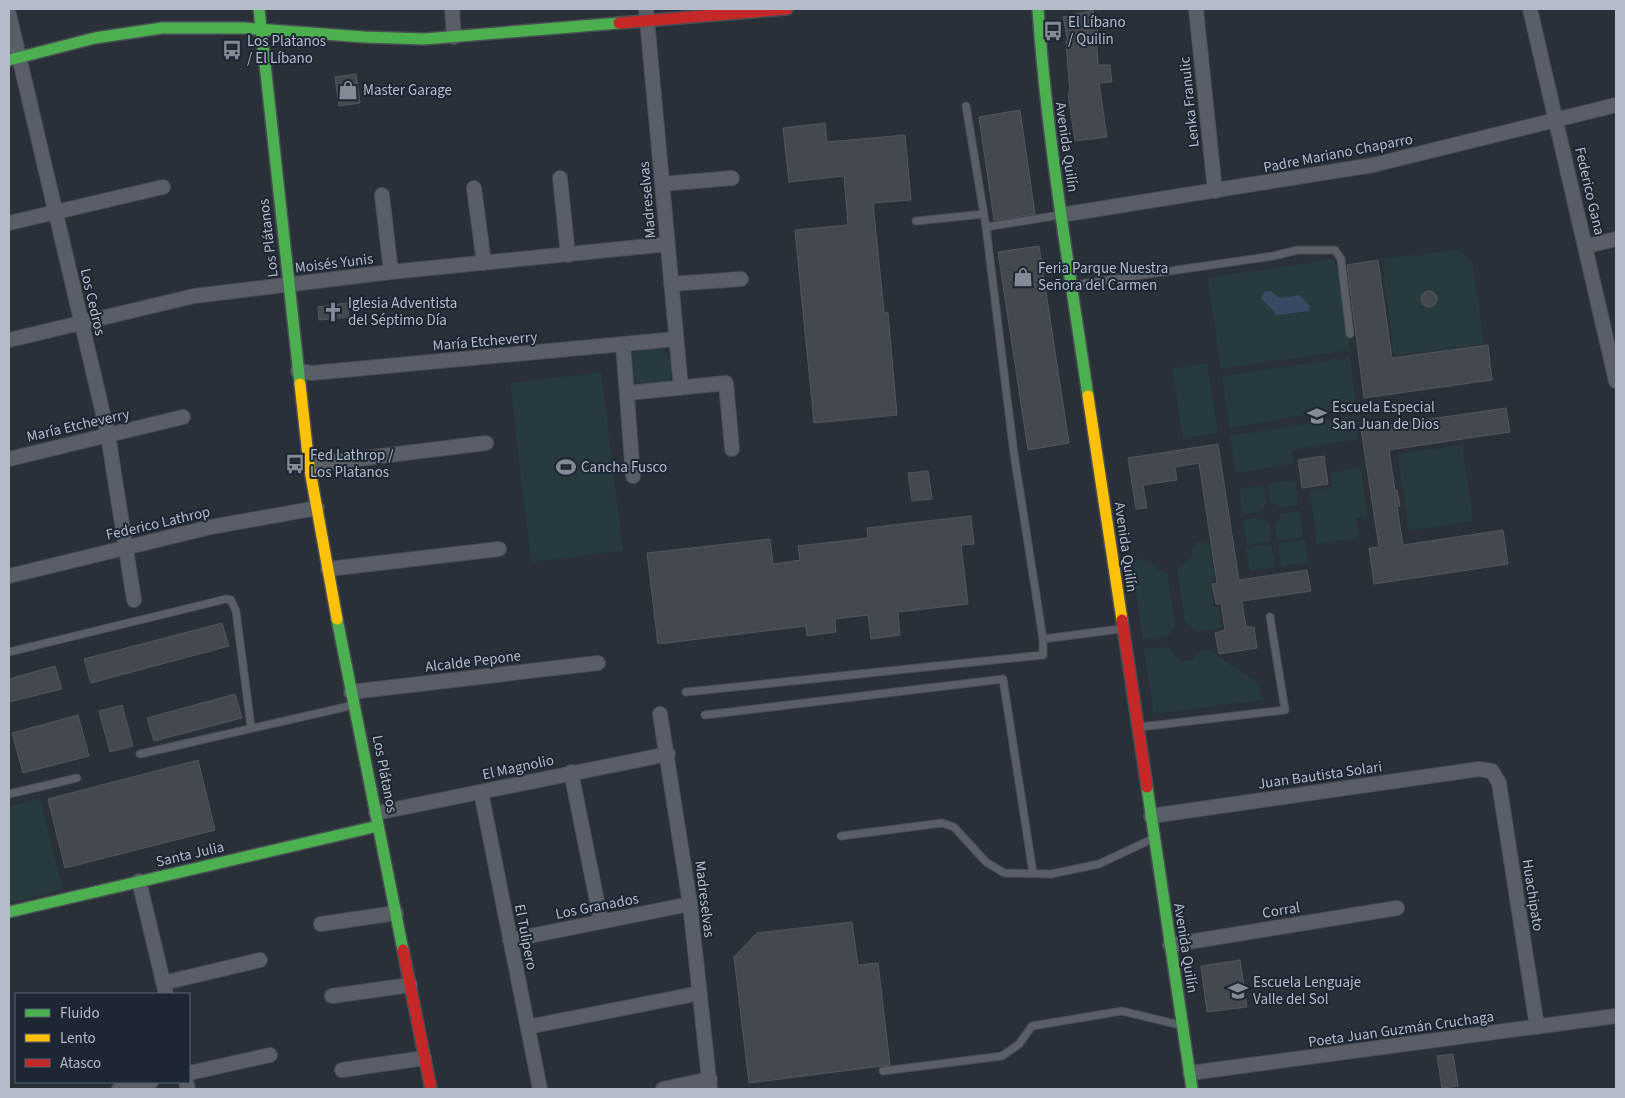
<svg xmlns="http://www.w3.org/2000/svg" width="1625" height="1098" viewBox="0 0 1625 1098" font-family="'Source Sans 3',sans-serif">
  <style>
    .green { fill: #273a3e }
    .water { fill: #384963 }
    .building { fill: #444950; stroke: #52575f }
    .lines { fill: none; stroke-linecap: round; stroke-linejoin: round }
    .lane-casing { stroke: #484c53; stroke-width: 9 }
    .street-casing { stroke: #484c53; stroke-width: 16 }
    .fast-casing { stroke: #484c53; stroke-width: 14 }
    .slow-casing { stroke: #484c53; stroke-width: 14 }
    .jam-casing { stroke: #484c53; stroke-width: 14 }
    .lane { stroke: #5a5e66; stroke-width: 7 }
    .street { stroke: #5a5e66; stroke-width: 14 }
    .fast { stroke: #4caf50; stroke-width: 11 }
    .slow { stroke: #ffc107; stroke-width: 11 }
    .jam { stroke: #c62828; stroke-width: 11 }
    .labels { text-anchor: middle; stroke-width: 4; stroke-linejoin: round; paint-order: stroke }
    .poi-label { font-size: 15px; fill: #b4bcc9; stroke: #1d2633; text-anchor: start }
    .street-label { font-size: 15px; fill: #b4bcc9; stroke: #1d2633 }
  </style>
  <rect width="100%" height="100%" fill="#2a3038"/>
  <path class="green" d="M1456 250 1470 259 1473 266 1484 344 1394 356 1382 259Z
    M1332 259 1338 266 1350 350 1221 369 1208 278Z
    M658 347C671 352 673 368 670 380 660 386 639 387 630 379L629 351Z
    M1350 357 1356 407 1230 428 1222 376Z
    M1207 363 1218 433 1183 439 1172 368Z
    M601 372 623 551 531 562 510 383Z
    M1354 416 1358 439 1292 450 1294 463 1236 473 1230 436Z
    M1462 445 1473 521 1409 531 1398 454Z
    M1361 467 1367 517 1356 519 1359 538 1317 544 1310 491 1332 487 1330 472Z
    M1295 480 1298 505 1280 508 1275 503H1271L1268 484Z
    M1263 485 1266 504 1260 511 1243 514 1239 489Z
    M1300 511 1303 537 1277 540 1275 523 1281 518V514Z
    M1261 518 1269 523 1271 541 1247 545 1243 520Z
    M1305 540 1308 563 1281 566 1278 543Z
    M1209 541 1215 581 1210 582 1214 607H1218L1222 628 1196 632 1185 621 1177 569 1190 559 1195 543Z
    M1271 544 1275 567 1250 571 1246 548Z
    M1144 558 1158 569 1167 573 1175 626 1168 636 1143 640 1131 560Z
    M1169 646 1174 655 1182 661 1193 660 1196 653 1208 650 1258 683 1262 700 1154 714 1144 649Z
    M40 799 63 889 9 903V807Z"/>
  <path class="water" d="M1271 291 1280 298 1300 295 1310 307 1309 311 1277 315 1261 298 1264 292Z"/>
  <path class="building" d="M1093 10 1098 33H1096L1098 65H1110L1112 82 1099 83 1107 137 1075 141 1068 94H1070L1066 41H1068L1063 17Z
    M356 74 360 103 339 106 335 77Z
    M1020 110 1035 214 994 220 979 117Z
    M825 123 827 142 905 135 911 200 873 203 884 312 888 313 897 415 814 423 795 230 848 225 844 176 789 182 783 128Z
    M1039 246 1069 443 1028 450 998 252Z
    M1378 260 1392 358 1488 345 1492 380 1364 398 1347 265Z
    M1421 299a8 8 0 1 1 16 0a8 8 0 1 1-16 0Z
    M347 303 349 317 319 320 318 307Z
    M1506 408 1510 432 1389 450 1395 491 1397 490 1400 506H1397L1403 545 1503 530 1508 564 1374 584 1369 548 1379 547 1361 429Z
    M1218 444 1239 580 1307 570 1311 591 1242 601 1246 627H1254L1257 648 1219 654 1215 633 1225 630 1221 604H1216L1212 584 1217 583 1199 463 1175 467 1177 480 1143 485 1147 508 1136 509 1128 458Z
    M1324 456 1328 484 1302 488 1298 460Z
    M928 471 932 499 912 501 908 473Z
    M971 516 974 544 961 545 968 604 898 612 900 635 871 639 868 615 835 619 836 632 807 636 806 626 658 644 647 553 770 539 773 564 800 560 798 546 868 538 867 528Z
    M222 623 229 646 91 683 84 659Z
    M55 666 62 689 9 702V679Z
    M235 694 242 718 154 741 147 718Z
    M122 705 133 746 110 752 99 711Z
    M78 715 89 756 23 773 12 733Z
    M198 760 215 830 65 868 48 799Z
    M852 922 858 965 878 963 890 1065 749 1083 734 957 757 933Z
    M1240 960 1247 1007 1207 1012 1201 966Z
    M1453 1054 1458 1086 1442 1088 1437 1056Z"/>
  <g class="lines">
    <defs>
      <path id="lane" d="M966 106 986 227 1014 454 1043 639
        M916 221 984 214
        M986 227 1060 215
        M1073 285 1273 256 1298 250H1335L1341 259 1350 334
        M9 652 226 599 231 600 236 611 251 727
        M686 692 1043 655V639L1120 629
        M705 715 1003 679 1033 873
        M1140 727 1285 710 1270 617
        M140 754 354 705
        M9 794 77 778
        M841 836 942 823 954 827 986 862 1004 873 1051 874 1099 864 1152 839
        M883 1071 1002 1056 1019 1044 1032 1026 1122 1011 1180 1025"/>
      <path id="street" d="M452 9 454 37
        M646 9 681 388
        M1196 9 1215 191
        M1530 9 1616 381
        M9 14 108 435 134 600
        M560 178 568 255
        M662 184 732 178
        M474 188 484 263
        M382 195 391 272
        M1061 215 1373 165 1616 105
        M9 223 163 187
        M1587 246 1616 239
        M671 284 741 279
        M9 340 194 296 391 272 668 244
        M623 344 633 476
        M298 371 312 373 676 339
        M628 393 726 383 732 449
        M9 459 183 417
        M309 465 486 443
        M328 569 499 549
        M9 576 211 527 317 508
        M351 692 598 663
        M660 714 690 904 710 1089
        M571 772 601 921
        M481 792 540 1089
        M376 813 668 754
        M1151 816 1479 769 1492 771 1499 783 1537 1027
        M139 881 166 994
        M321 924 396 913
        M510 940 690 904
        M1170 945 1397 908
        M163 983 260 960
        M332 996 410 985
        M528 1027 700 993
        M342 1070 424 1058
        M189 1073 270 1055
        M1190 1073 1616 1016
        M186 1082 188 1089
        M119 1089 151 1082
        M663 1089 710 1079"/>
      <path id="fast" d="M259 9 300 384
        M1038 9C1047 139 1069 267 1088 396
        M9 60 95 38 162 28H244L364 37 424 39 619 23
        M337 619 403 950
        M1147 787 1192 1089
        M9 912 378 826"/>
      <path id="slow" d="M300 384 309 465 337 619
        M1088 396 1122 620"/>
      <path id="jam" d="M619 23 787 9
        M1122 620 1147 787
        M403 950 431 1089"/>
    </defs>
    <use href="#lane" class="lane-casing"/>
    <use href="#street" class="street-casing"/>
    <use href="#fast" class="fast-casing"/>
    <use href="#slow" class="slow-casing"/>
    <use href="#jam" class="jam-casing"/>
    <use href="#lane" class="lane"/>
    <use href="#street" class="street"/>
    <use href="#fast" class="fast"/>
    <use href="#slow" class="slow"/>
    <use href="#jam" class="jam"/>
  </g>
  <defs>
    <symbol id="bus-bare" viewBox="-9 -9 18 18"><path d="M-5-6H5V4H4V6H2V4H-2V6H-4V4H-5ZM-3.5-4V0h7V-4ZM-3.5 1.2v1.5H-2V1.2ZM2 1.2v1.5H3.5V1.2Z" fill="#848b96" stroke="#1d2633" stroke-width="2.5" paint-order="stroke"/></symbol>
    <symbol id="shop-bare" viewBox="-9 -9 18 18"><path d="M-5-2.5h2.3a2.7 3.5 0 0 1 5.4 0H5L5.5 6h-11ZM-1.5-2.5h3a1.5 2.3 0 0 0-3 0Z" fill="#848b96" stroke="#1d2633" stroke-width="2.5" paint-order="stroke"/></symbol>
    <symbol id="church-bare" viewBox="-9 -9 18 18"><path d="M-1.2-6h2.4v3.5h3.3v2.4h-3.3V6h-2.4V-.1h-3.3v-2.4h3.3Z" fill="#848b96" stroke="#1d2633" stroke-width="2.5" paint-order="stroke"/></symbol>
    <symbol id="school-bare" viewBox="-9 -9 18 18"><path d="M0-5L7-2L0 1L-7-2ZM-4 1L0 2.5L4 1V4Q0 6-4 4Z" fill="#848b96" stroke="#1d2633" stroke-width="2.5" paint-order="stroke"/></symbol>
    <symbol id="stadium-bare" viewBox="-9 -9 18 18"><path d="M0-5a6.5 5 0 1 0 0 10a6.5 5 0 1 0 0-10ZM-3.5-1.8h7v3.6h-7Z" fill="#848b96" stroke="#1d2633" stroke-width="2.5" paint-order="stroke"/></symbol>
  </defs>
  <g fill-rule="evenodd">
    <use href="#bus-bare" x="1039" y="17" width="28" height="28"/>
    <use href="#bus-bare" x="218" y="36" width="28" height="28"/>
    <use href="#shop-bare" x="334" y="76" width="28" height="28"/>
    <use href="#shop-bare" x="1009" y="263" width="28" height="28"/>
    <use href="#church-bare" x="319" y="298" width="28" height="28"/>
    <use href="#school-bare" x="1303" y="402" width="28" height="28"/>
    <use href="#bus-bare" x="281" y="450" width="28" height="28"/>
    <use href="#stadium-bare" x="552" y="453" width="28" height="28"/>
    <use href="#school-bare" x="1224" y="977" width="28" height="28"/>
  </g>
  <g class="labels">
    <g class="poi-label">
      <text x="1068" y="27">El Líbano<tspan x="1068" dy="17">/ Quilin</tspan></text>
      <text x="247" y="46">Los Platanos<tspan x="247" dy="17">/ El Líbano</tspan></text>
      <text x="363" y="95">Master Garage</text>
      <text x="1038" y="273">Feria Parque Nuestra<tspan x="1038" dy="17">Señora del Carmen</tspan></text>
      <text x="348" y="308">Iglesia Adventista<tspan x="348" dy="17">del Séptimo Día</tspan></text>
      <text x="1332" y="412">Escuela Especial<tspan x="1332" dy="17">San Juan de Dios</tspan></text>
      <text x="310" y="460">Fed Lathrop /<tspan x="310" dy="17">Los Platanos</tspan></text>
      <text x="581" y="472">Cancha Fusco</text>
      <text x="1253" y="987">Escuela Lenguaje<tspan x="1253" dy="17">Valle del Sol</tspan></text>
    </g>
    <g class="street-label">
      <text transform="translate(1189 102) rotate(-96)" y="5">Lenka Franulic</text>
      <text transform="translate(1067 147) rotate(82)" y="5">Avenida Quilín</text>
      <text transform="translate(1338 153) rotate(-11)" y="5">Padre Mariano Chaparro</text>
      <text transform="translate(1590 191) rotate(77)" y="5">Federico Gana</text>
      <text transform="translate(647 200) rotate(-95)" y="5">Madreselvas</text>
      <text transform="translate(268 238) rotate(-97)" y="5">Los Plátanos</text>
      <text transform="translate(334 263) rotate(-7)" y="5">Moisés Yunis</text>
      <text transform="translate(93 302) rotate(77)" y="5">Los Cedros</text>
      <text transform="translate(485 341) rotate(-5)" y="5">María Etcheverry</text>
      <text transform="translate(78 425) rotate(-13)" y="5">María Etcheverry</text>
      <text transform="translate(158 523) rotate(-13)" y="5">Federico Lathrop</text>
      <text transform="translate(1126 547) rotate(82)" y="5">Avenida Quilín</text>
      <text transform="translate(473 661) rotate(-7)" y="5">Alcalde Pepone</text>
      <text transform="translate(518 767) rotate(-12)" y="5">El Magnolio</text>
      <text transform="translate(385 774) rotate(79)" y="5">Los Plátanos</text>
      <text transform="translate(1320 775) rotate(-8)" y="5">Juan Bautista Solari</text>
      <text transform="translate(190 854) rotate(-13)" y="5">Santa Julia</text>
      <text transform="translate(1533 895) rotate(81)" y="5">Huachipato</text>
      <text transform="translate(705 899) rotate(83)" y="5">Madreselvas</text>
      <text transform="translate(597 906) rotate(-11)" y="5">Los Granados</text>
      <text transform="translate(1281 910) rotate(-9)" y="5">Corral</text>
      <text transform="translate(526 937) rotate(79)" y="5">El Tulipero</text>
      <text transform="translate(1186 948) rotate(81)" y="5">Avenida Quilín</text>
      <text transform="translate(1401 1029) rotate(-8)" y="5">Poeta Juan Guzmán Cruchaga</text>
    </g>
  </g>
  <rect width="1625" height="1098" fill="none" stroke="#b4bcc9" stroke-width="20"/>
  <rect x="15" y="993" width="175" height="90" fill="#1d2633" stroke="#59626f"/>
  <rect x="25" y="1009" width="25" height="8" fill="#4caf50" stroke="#59626f"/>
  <text x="60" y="1018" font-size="15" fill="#b4bcc9">Fluido</text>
  <rect x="25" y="1034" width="25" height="8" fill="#ffc107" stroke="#59626f"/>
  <text x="60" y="1043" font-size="15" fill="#b4bcc9">Lento</text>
  <rect x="25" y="1059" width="25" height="8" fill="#c62828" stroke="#59626f"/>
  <text x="60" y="1068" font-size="15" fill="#b4bcc9">Atasco</text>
</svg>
